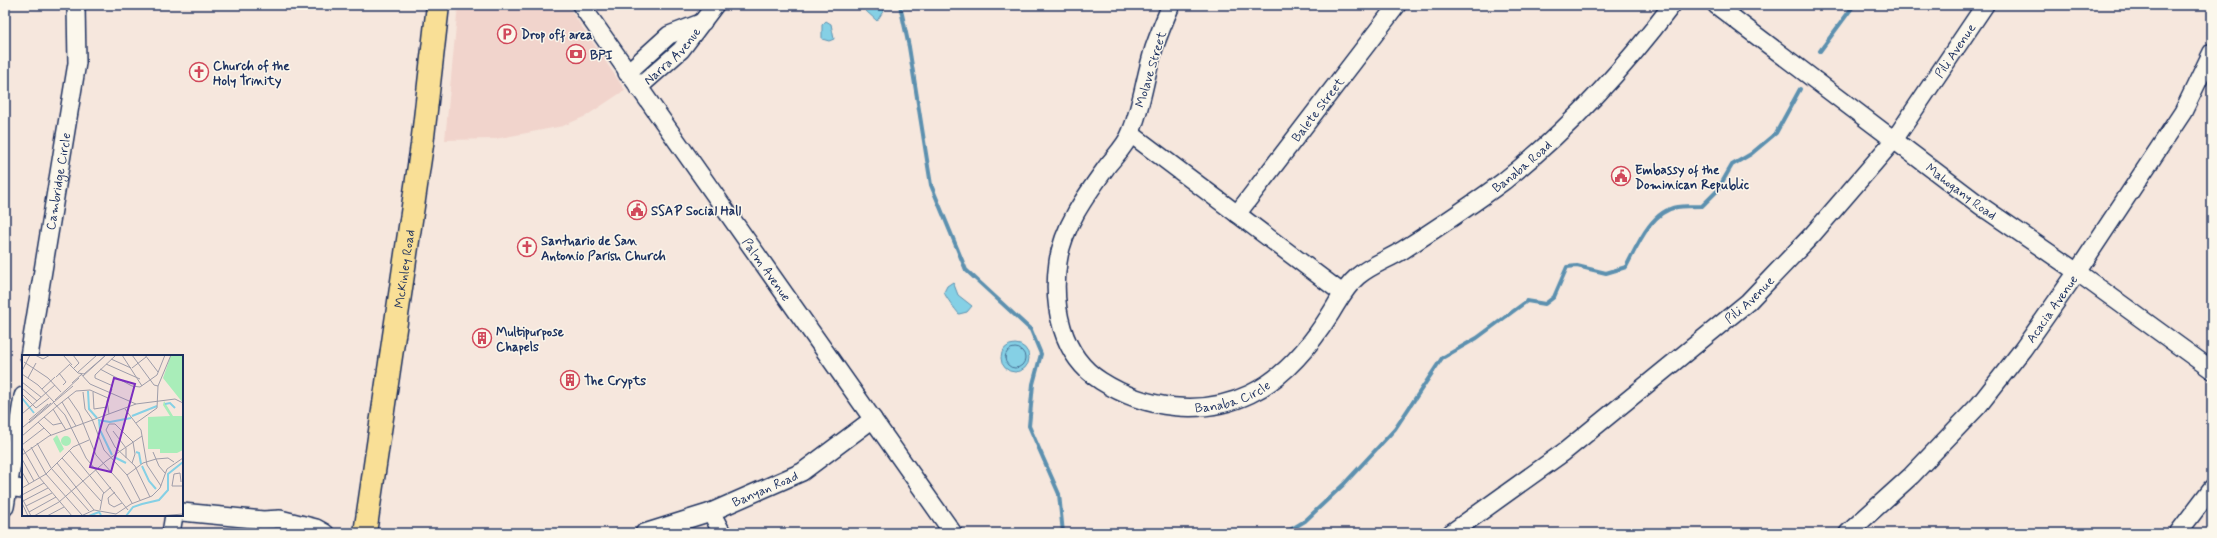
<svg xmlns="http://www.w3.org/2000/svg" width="2217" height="538" viewBox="0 0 2217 538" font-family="Mynerve,sans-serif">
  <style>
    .built { fill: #f1d4cc }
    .water { fill: #85d0e5; stroke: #5b90af }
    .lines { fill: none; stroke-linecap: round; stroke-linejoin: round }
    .shore { stroke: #456f94; stroke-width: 1 }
    .stream { stroke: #5b90af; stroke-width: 4 }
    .minor-casing { stroke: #1b2f5e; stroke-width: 20 }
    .major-casing { stroke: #1b2f5e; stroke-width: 25 }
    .minor { stroke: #fbf7ec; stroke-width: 17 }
    .major { stroke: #f9df96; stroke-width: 22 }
    .labels { text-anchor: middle; stroke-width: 3; stroke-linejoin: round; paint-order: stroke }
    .poi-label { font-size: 13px; font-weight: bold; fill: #1b2f5e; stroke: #fbf7ec; text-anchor: start }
    .street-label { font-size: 13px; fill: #1b2f5e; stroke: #fbf7ec }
    .inset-river { fill: none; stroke: #85d0e5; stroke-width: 2 }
    .inset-road { fill: none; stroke: #9e9daa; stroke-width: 1 }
    .view { fill: #7b2cbf; fill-opacity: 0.15; stroke: #7b2cbf; stroke-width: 2 }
    .inset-edge { fill: none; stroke: #1b2f5e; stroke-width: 2 }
  </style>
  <rect width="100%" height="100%" fill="#f6e7dd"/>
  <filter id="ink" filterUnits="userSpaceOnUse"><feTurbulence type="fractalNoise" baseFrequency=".025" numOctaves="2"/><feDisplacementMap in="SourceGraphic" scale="8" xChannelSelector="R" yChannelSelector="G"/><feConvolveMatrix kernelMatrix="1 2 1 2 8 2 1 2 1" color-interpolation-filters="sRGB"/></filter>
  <g filter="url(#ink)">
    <path class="built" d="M458 5H567L625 90 586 116 563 126 495 139 445 140Z"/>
    <path class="water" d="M871 5H887L877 21 866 11Z
      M826 21 831 24 834 39 829 41 822 39V25Z
      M953 282 958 295 972 306 967 312 959 314C955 309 946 298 944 292L947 286Z
      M1001 358a14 14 0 1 1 28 0a14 14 0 1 1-28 0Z"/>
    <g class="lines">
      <path class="shore" d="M1005 358a10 10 0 1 1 20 0a10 10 0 1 1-20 0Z"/>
      <path class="stream" d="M900 5 909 47 931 185 966 270 1031 330 1041 354 1033 384 1029 426 1059 494 1063 533
        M1820 51 1854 5
        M1285 533 1305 521 1344 484 1395 429 1442 358 1477 338 1527 301 1545 304 1554 297 1567 267 1577 266 1606 273 1626 267C1637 246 1651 211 1677 207 1686 206 1694 206 1702 206L1717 191 1732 165 1751 154 1776 133 1800 89"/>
      <defs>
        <g id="minor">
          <path id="s1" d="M581 5 953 533"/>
          <path id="s2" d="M1171 5C1165 19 1159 34 1154 48 1145 76 1142 106 1131 132 1127 144 1116 155 1108 165 1087 194 1063 226 1058 262 1052 305 1061 356 1101 381 1145 409 1202 417 1250 394 1284 378 1311 345 1331 313 1339 300 1346 286 1358 276 1371 265 1389 259 1403 250 1437 228 1472 205 1504 181 1568 130 1623 70 1672 5"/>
          <path id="s3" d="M1716 5 1981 206 2077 272 2212 370"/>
          <path d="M627 73 669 35 703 22"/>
          <path id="s4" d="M638 88 681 50 715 5"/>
          <path d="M1131 134 1342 293"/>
          <path id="s5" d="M1237 214 1397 5"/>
          <path id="s6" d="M29 356 77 63 76 5"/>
          <path d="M8 487 23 489"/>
          <path d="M5 507 23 396"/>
          <path d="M182 512 263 520 280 519 316 528 325 533"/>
          <path d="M711 512 722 533"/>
          <path d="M171 533 174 515"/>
          <path id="s7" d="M644 533 711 512 802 472 873 419"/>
          <path id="s8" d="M1451 533 1564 452 1748 302 1813 234 1894 140 1985 5"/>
          <path id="s9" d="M1848 533 1911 476 1979 405 2023 349 2077 272 2183 112 2212 52"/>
          <path d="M2178 533 2212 488"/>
        </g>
        <g id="major">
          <path id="s10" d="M365 533 422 145 438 5"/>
        </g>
      </defs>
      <use href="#minor" class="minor-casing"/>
      <use href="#major" class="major-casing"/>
      <use href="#minor" class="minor"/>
      <use href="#major" class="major"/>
    </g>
  </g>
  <defs>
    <symbol id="parking-ring" viewBox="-11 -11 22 22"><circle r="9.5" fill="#fbf7ec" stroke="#d1495b" stroke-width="1.5"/><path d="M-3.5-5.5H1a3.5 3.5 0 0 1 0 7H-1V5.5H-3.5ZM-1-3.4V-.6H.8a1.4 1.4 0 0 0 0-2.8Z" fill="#d1495b"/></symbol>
    <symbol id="bank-ring" viewBox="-11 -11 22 22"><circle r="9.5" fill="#fbf7ec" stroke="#d1495b" stroke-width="1.5"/><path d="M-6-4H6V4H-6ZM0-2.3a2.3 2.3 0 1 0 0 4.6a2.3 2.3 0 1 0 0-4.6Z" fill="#d1495b"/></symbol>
    <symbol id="church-ring" viewBox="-11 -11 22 22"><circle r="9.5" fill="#fbf7ec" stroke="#d1495b" stroke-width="1.5"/><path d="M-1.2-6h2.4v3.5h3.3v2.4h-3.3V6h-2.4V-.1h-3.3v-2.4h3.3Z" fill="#d1495b"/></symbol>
    <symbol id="civic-ring" viewBox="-11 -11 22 22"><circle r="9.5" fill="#fbf7ec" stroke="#d1495b" stroke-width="1.5"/><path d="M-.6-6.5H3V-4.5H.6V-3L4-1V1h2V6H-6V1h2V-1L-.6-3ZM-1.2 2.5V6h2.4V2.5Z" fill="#d1495b"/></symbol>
    <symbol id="building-ring" viewBox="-11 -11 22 22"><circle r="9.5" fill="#fbf7ec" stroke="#d1495b" stroke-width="1.5"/><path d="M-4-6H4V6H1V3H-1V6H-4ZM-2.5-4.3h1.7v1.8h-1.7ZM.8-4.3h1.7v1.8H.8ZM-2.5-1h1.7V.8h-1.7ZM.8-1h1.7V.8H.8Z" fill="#d1495b"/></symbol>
  </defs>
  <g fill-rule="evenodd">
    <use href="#parking-ring" x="496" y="23" width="22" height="22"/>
    <use href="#bank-ring" x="565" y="43" width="22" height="22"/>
    <use href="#church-ring" x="188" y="61" width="22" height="22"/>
    <use href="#civic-ring" x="1610" y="165" width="22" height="22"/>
    <use href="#civic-ring" x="626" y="199" width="22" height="22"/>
    <use href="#church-ring" x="516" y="236" width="22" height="22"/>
    <use href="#building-ring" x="471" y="327" width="22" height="22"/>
    <use href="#building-ring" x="559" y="369" width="22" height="22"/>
  </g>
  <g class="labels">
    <g class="poi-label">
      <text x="521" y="39">Drop off area</text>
      <text x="590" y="59">BPI</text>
      <text x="213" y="70">Church of the<tspan x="213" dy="15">Holy Trinity</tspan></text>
      <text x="1635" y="174">Embassy of the<tspan x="1635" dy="15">Dominican Republic</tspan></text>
      <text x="651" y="215">SSAP Social Hall</text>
      <text x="541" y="245">Santuario de San<tspan x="541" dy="15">Antonio Parish Church</tspan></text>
      <text x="496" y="336">Multipurpose<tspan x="496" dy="15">Chapels</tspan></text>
      <text x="584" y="385">The Crypts</text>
    </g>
    <g class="street-label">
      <text dy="5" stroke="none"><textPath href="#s8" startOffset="703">Pili Avenue</textPath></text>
      <text dy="5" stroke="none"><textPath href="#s4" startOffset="47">Narra Avenue</textPath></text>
      <text transform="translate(1150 69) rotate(-73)" y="5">Molave Street</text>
      <text dy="5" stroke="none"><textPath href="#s5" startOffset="132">Balete Street</textPath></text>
      <text dy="5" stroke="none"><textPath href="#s2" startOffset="933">Banaba Road</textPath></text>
      <text dy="5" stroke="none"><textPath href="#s6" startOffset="177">Cambridge Circle</textPath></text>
      <text dy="5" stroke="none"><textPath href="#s3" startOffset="308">Mahogany Road</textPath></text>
      <text dy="5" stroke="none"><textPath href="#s10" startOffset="267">McKinley Road</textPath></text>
      <text dy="5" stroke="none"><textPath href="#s1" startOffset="323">Palm Avenue</textPath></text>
      <text dy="5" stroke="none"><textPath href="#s8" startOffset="379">Pili Avenue</textPath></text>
      <text dy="5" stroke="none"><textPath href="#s9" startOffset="304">Acacia Avenue</textPath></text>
      <text dy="5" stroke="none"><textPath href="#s2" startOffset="556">Banaba Circle</textPath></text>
      <text dy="5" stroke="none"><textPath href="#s7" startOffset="129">Banyan Road</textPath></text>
    </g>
  </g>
  <g transform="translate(22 355)">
    <rect width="161" height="161" fill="#f6e7dd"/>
    <path d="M149 0H161V48L141 23ZM142 46 151 61H161V95L155 98H138V94H126V62L148 61 141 50ZM35 80 42 94 38 98 31 84ZM39 86a5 5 0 1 1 10 0a5 5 0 1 1-10 0Z" fill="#a9edb9"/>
    <path class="inset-river" d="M66 36 67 54 75 63M0 43 12 58M143 49 148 48 153 53M110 61 135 51M76 65 88 67 109 63M77 65 78 75 90 100M114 97 117 98 119 109M92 102 104 108M120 111 127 126 134 134M120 149 137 145 146 135V119L161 107M67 161 77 157 79 160M104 161 111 152 120 149"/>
    <path class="inset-road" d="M13 0 21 4 28 0M41 0 50 10M51 0 57 8 52 13M100 0 120 31M110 0 132 30 136 31M123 0 136 17M89 4 109 13M2 7 26 23 39 37M84 9 118 24M48 10 56 18 62 19 84 0M110 13 124 2M78 14 110 31 118 32 135 20 143 0M0 16 8 0M56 17 75 0M37 18 44 27 41 30M58 18 68 29 114 49 153 44 161 48M0 19 16 30 32 47M61 21 84 0M34 22 48 9M6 23 14 8M0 27 19 42M50 28 60 19M91 31 73 23V20L94 0M0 33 15 46M20 34 33 22M61 37 63 54 70 64 82 95 105 120 118 145M71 37 72 54 85 52M0 39 14 53 27 43M46 42 57 58 74 100 98 127 110 148M33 45 57 23M40 47 54 71M32 48 43 60 64 103 106 155M35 51 54 36 68 35 86 43M31 54 44 75M103 54 119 75 125 110 139 131M0 59 33 30M87 59 85 46 90 34M22 62 31 70 40 68M7 65 26 49M16 67 29 80M7 68 51 31M114 68 135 53 136 31 149 0M0 73 29 48M91 76 104 93V103M0 81 35 51M15 88 29 113 67 156M0 90 22 73M0 92 17 122 50 161M9 92 24 119 60 160M47 95 82 138M131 97 137 111 143 118M0 100 27 81 114 49M40 103 79 146M0 104 12 126M35 108 72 155M110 108 113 99 111 87 93 69H87L84 75 93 92 113 111 128 142M0 117 7 129M105 120 121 108 134 104 146 103 152 107M159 127 158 118 152 119 150 131H161M0 133 24 119 51 92 67 85M93 137 86 143 87 149 92 152 100 148M0 140 22 128M0 143 9 161M1 146 26 133M0 148 6 161M4 151 30 138M78 155 81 139 89 132M7 157 34 142M12 161 37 147 84 106 120 81M25 161 42 152M59 161 72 155 94 159 109 149 130 141 138 133 145 114 161 103M136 161 161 159"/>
    <path class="view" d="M92 23 113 29 89 117 68 112Z"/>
    <rect width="161" height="161" class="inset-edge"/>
  </g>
  <rect width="2217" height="538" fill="none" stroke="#fbf7ec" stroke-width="20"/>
  <rect x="10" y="10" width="2197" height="518" fill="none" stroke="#1b2f5e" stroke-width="1.5" filter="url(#ink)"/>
</svg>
